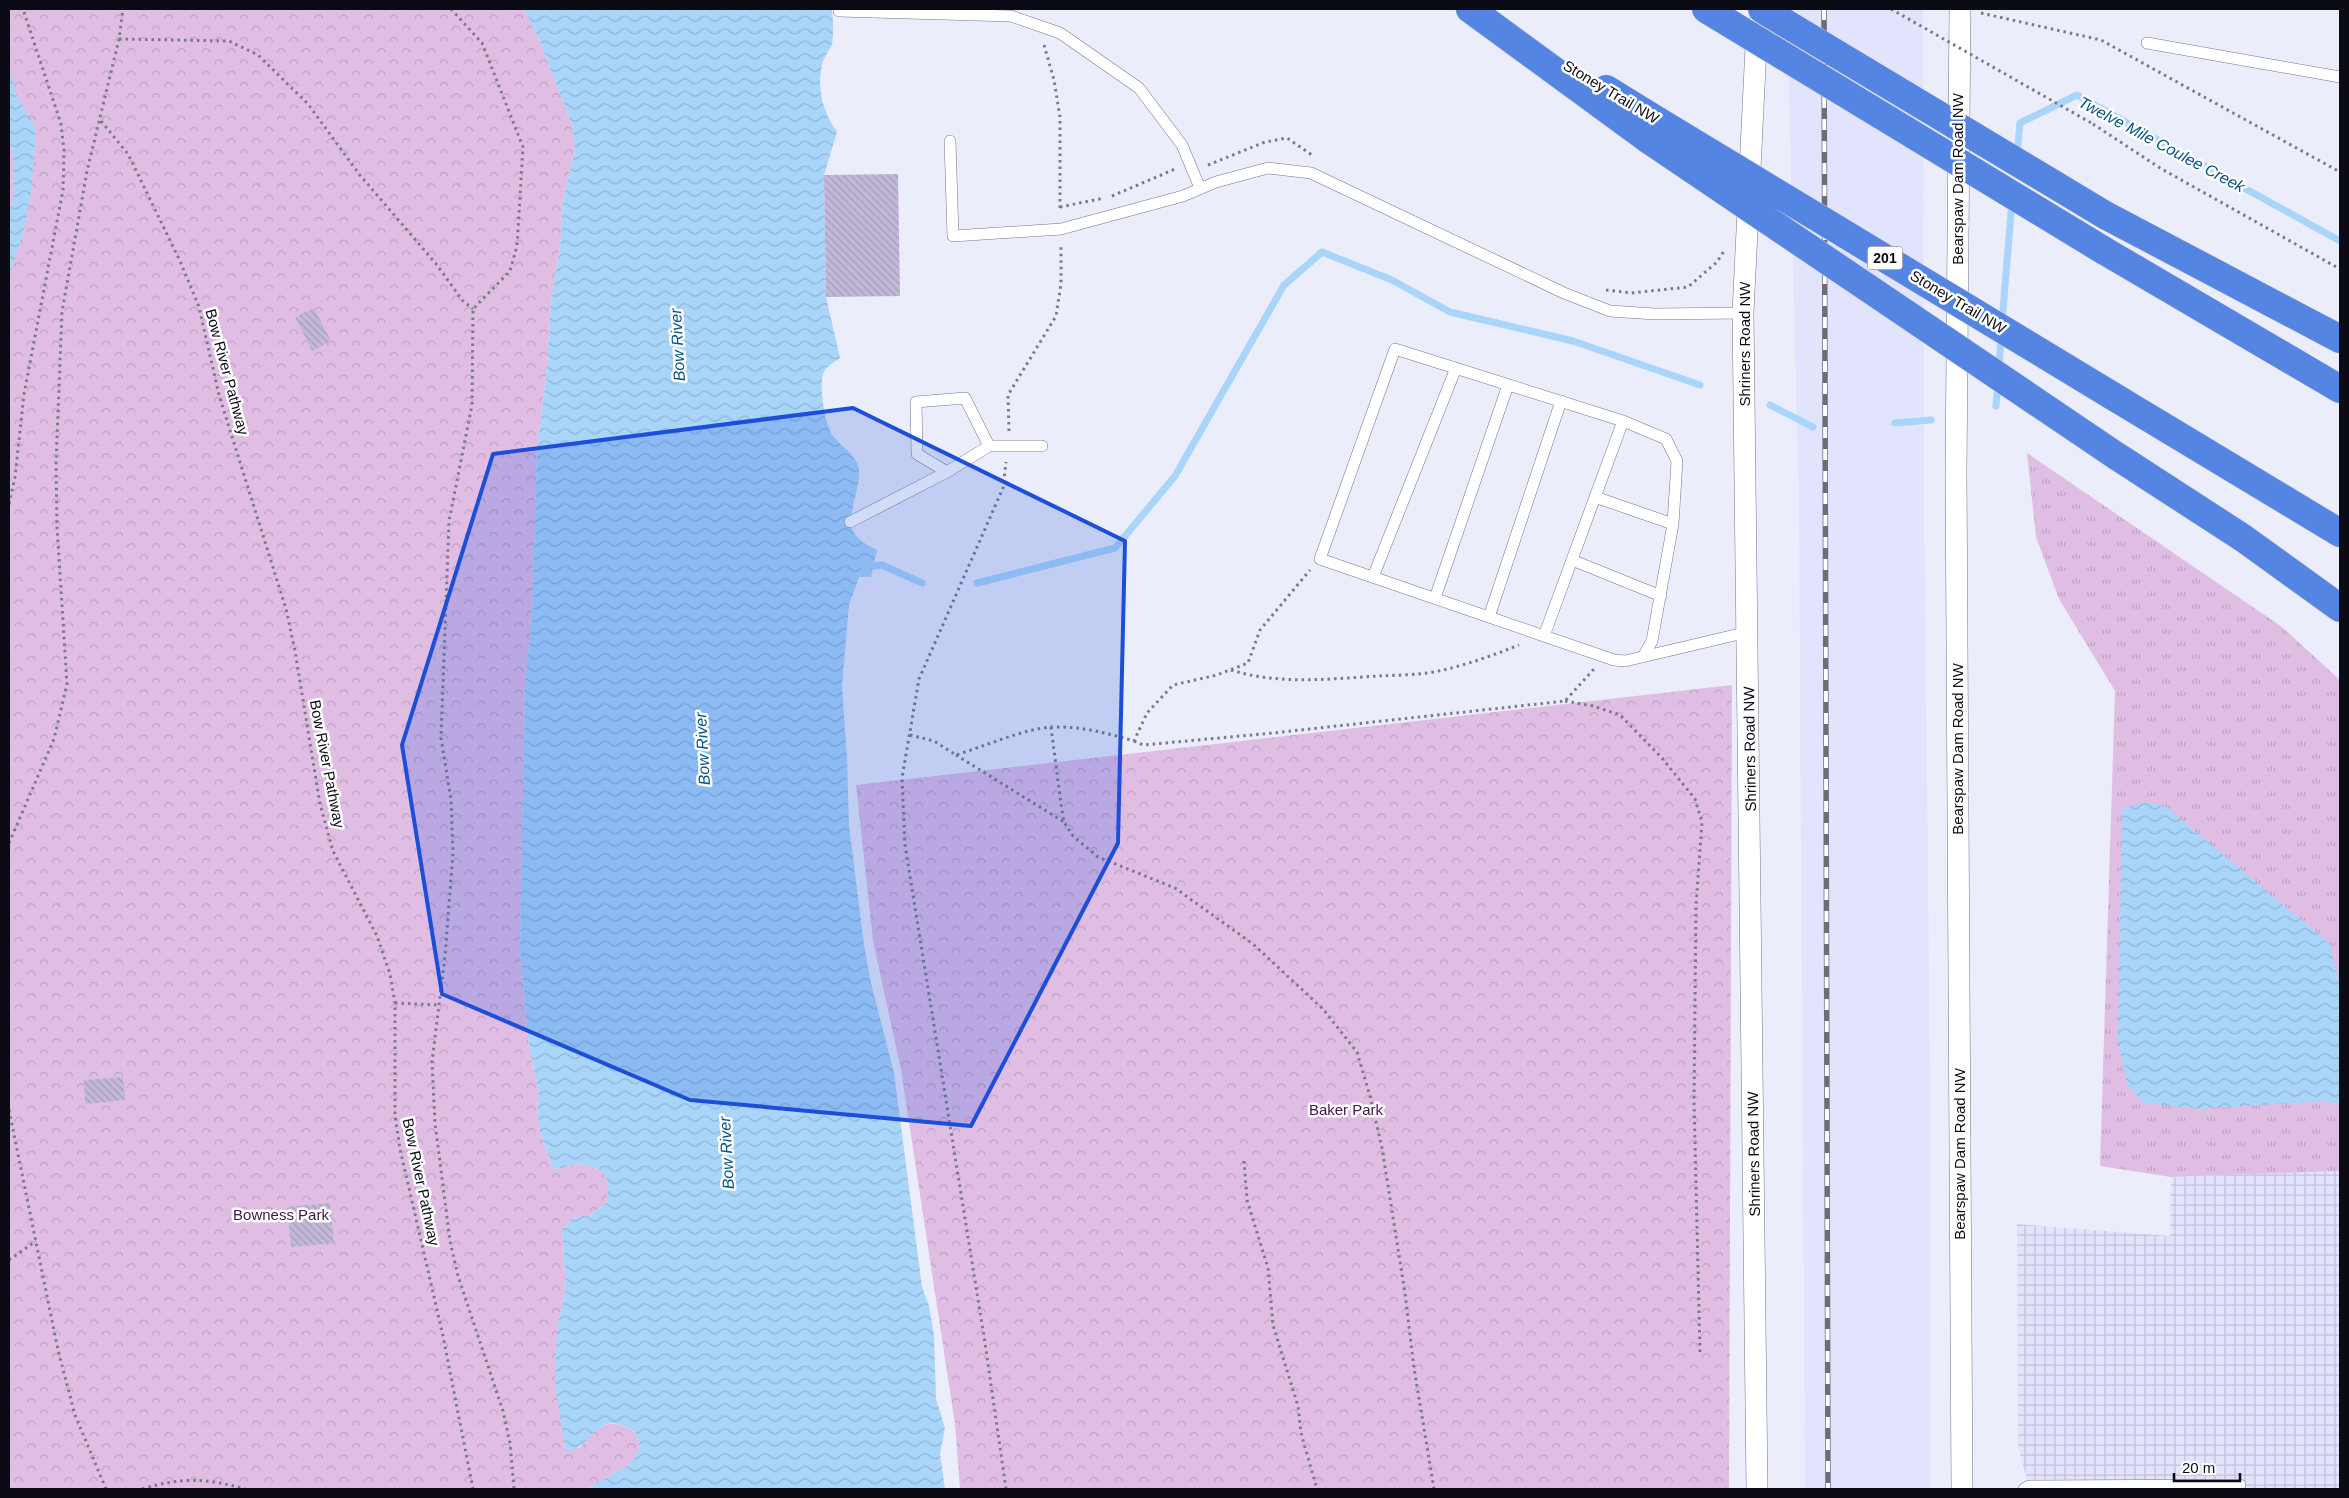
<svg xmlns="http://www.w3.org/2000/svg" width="2349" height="1498" viewBox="0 0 2349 1498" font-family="Arial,sans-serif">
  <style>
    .built { fill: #e2e4fd }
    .industrial { fill: url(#industrial-grid) }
    .grass { fill: url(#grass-tufts) }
    .park { fill: url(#park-crowns) }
    .water { fill: url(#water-waves) }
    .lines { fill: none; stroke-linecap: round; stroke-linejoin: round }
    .stream { stroke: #a8d5f9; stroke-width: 7 }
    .building { fill: url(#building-back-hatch) }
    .service-casing { stroke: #737593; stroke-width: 12 }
    .minor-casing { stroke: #737593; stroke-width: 22 }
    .motorway-casing { stroke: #ceced0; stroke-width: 29 }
    .path { stroke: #7a7b87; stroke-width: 3; stroke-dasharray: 2.5 4; stroke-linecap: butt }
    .service { stroke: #fff; stroke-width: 11 }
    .minor { stroke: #fff; stroke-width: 21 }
    .motorway { stroke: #5585e2; stroke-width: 28 }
    .rail-casing { stroke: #6c6d79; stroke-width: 5.5 }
    .rail { stroke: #fff; stroke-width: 4; stroke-dasharray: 11; stroke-linecap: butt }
    .motorway-bridge-casing { stroke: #ceced0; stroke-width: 29; stroke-linecap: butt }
    .path-bridge { stroke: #7a7b87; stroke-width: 3; stroke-dasharray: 2.5 4; stroke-linecap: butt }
    .motorway-bridge { stroke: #5585e2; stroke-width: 28 }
    .marked { fill: #1d4ed8; fill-opacity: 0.2; stroke: #1d4ed8; stroke-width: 4; stroke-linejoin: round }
    .labels { text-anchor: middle; stroke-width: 5; stroke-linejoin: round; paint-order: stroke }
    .shield { fill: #fff; stroke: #54545c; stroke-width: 1 }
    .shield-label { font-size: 14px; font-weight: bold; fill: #0b0b16 }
    .street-label { font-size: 15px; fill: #0b0b16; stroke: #fff }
    .park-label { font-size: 15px; fill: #401547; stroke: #fff }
    .water-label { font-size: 16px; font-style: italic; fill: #045480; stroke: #fff }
  </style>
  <defs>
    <pattern id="industrial-grid" width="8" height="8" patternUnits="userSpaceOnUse" patternTransform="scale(1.25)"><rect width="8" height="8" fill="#e2e4fd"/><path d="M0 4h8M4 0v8" fill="none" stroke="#c1c2d8"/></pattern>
    <pattern id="grass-tufts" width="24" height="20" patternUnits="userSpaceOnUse" patternTransform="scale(1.25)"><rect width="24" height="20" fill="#e0bee4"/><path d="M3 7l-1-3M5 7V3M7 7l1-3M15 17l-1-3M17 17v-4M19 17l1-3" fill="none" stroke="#bfa2c3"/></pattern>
    <pattern id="park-crowns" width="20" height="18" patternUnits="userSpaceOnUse" patternTransform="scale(1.25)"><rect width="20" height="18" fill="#e0bee4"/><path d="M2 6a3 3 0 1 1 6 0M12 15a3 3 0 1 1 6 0" fill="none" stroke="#bfa2c3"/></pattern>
    <pattern id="water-waves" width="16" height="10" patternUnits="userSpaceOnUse" patternTransform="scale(1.25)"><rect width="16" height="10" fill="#a8d5f9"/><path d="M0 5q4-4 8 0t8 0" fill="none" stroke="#8fb6d5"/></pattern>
    <pattern id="building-back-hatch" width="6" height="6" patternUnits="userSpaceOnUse" patternTransform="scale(1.25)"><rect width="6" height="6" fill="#c4b8d8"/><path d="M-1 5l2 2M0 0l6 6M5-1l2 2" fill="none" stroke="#a79db9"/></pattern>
  </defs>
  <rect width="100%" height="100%" fill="#ebedfa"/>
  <path class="built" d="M1787 9H1923L1924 510 1930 1066V1489H1805L1799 513Z"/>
  <path class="industrial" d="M2340 1171V1489H2030L2018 1447 2017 1224 2170 1236 2171 1177Z"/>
  <path class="grass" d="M2027 453 2282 627 2340 680V1171L2171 1177 2100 1166 2115 691 2059 599 2036 537Z"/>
  <path class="park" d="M9 9H524L538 37 572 125 575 150 563 201 560 248 551 302 547 368 537 451 532 619 525 684 520 951 529 1047 539 1091 537 1109 540 1132 553 1168C562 1171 568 1164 577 1164 586 1164 594 1168 602 1170L607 1181V1202L592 1214 573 1218 562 1229 566 1288 557 1329 565 1449 579 1448C599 1427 607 1414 636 1433L640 1448 630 1464 588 1489H9Z
    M1732 685 1729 1489H960L955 1424 901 1070 873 941 856 785Z"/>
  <path class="water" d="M524 9H832C833 20 834 33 832 44 830 50 825 55 823 61 816 86 822 111 837 132L824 175 826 297 840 358C836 361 829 365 825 370 817 380 825 426 833 436 841 446 852 452 858 465 860 469 859 478 858 483 852 518 839 532 877 550L871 577H859L849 605 842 686 847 758 849 825 864 945 871 983 894 1073 922 1287 929 1306 934 1335 936 1399 945 1428 940 1454 945 1489H588L630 1464 640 1448 636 1433C597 1407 599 1440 569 1452L565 1449 555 1384 557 1329 566 1288 562 1229 573 1218 592 1214 607 1202V1181L602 1170C594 1168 586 1164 577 1164 568 1164 562 1171 553 1168L540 1132 537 1109 539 1091 529 1047 520 951 525 684 532 619 537 451 547 368 551 302 560 248 563 201 575 150 572 125 538 37Z
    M9 66 18 98 33 123 36 135 31 192 25 225 9 278V220L14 191 13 157 9 133Z
    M2145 802 2166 807 2330 944 2339 983 2340 1104 2324 1101 2202 1109 2144 1103 2127 1084 2118 1040 2122 809Z"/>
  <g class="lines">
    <path class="stream" d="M2017 155 2020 123 2077 95 2340 241
      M2002 322 2012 201
      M1999 370 2001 335
      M1770 405 1813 427
      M1996 406 1998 383
      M1895 423 1931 420
      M864 567 882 565 922 583
      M977 583 1115 548 1175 476 1284 285 1322 252 1392 280 1450 312 1573 341 1700 385"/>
  </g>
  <path class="building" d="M898 174 900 296 826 297 824 175Z
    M314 308 331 341 312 351 295 317Z
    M123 1077 125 1100 85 1104 84 1080Z
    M330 1203 334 1243 291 1247 287 1207Z"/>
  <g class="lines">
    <defs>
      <path id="service" d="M839 11 1011 16 1060 33 1139 88 1182 145 1200 188
        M2147 43 2340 77
        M950 141 953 236 1061 229 1183 196 1216 182 1268 168 1311 173 1564 293 1610 311 1655 314 1743 313
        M989 446 947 472 917 454 916 402 965 398 989 446H1042
        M1595 497 1673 524
        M850 522 947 472
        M1572 560 1661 596
        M1373 577 1456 368
        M1435 598 1508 385
        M1489 617 1561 401
        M1544 636 1623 421
        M1643 657 1652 641 1673 524 1677 461 1666 439 1623 421 1395 349 1320 559 1614 660 1625 661 1748 632
        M2024 1489 2029 1486 2240 1485"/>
      <path id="minor" d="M1960 9 1956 471 1962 1489
        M1757 26 1743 313 1757 1489"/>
      <path id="motorway" d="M1470 9 1649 140
        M1606 89 1658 121
        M2105 215 2340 339
        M2103 250 2340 389
        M2111 395 2340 533
        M2115 455 2243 538 2340 608"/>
    </defs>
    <use href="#service" class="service-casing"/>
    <use href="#minor" class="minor-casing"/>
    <use href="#motorway" class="motorway-casing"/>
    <path class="path" d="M451 9 482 43 523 147 517 246 510 271 473 309 472 405 449 521 441 738 451 800 453 853 445 956 432 1062 435 1123 450 1241 458 1276 503 1411 510 1443 514 1489
      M1981 13 2101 40 2340 172
      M119 39 229 41 258 55 308 104 359 174 437 265 462 300 473 309
      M1044 45 1054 80 1060 117V212
      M101 121 128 154 180 261 199 307 219 395 286 609 295 651 320 804 333 851 377 936 390 974 395 1003V1116L400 1149 443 1336 473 1489
      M2093 124 2160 168 2340 269
      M1208 165 1265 142 1287 138 1312 155
      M1112 196 1175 169
      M1060 207 1104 198
      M1606 290 1631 293 1688 287 1717 262 1724 251
      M1009 431 1008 395 1056 316 1061 284V246
      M9 504 15 477 24 394 63 190 64 151 61 124 23 9
      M1231 670C1278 685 1329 679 1378 676 1399 675 1423 675 1443 670 1469 664 1494 655 1519 645
      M1565 701 1593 706 1620 715 1662 758 1695 799 1702 822 1696 906 1694 1101 1700 1352
      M1051 727 1061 804 1064 822 1073 836 1098 857 1175 888 1253 944 1323 1009 1357 1052 1370 1096 1382 1148 1405 1293 1414 1368 1434 1489
      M910 735 934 741 956 755C982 747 1026 728 1052 727 1080 726 1107 733 1134 741L1147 713 1173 685 1217 675 1248 663 1260 630 1310 570
      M1134 741 1143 745 1273 733 1565 701 1594 669
      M956 755 1064 822
      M9 843 54 739 67 684 57 527 56 464 62 312 87 171 119 39 123 9
      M395 1003 438 1005
      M9 1110 58 1350 75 1415 106 1489
      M1244 1161 1247 1200 1268 1268 1273 1325 1298 1406 1301 1433 1317 1489
      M9 1260 36 1241
      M142 1489C183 1477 205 1478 245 1489
      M1006 1489 985 1343 905 845 902 778 919 679 1003 488 1006 462"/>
    <use href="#service" class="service"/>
    <use href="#minor" class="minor"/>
    <use href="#motorway" class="motorway"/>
    <defs>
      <path id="rail" d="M1824 9 1828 1489"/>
    </defs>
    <use href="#rail" class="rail-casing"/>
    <use href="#rail" class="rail"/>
    <defs>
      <path id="motorway-bridge" d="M1706 9 2103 250
        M1762 9 2105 215
        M1658 121 2111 395
        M1649 140 2115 455"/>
    </defs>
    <use href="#motorway-bridge" class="motorway-bridge-casing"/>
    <path class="path-bridge" d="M1891 9 2093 124"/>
    <use href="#motorway-bridge" class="motorway-bridge"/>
  </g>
  <path class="marked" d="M853 408 1125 541 1118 843 971 1126 690 1100 442 994 402 745 493 454Z"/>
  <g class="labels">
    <rect class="shield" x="1867.5" y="246.5" width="35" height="23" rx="4"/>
    <g class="shield-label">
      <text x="1885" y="263">201</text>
    </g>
    <g class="street-label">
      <text transform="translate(1611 92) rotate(31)" y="5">Stoney Trail NW</text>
      <text transform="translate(1958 179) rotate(-90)" y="5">Bearspaw Dam Road NW</text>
      <text transform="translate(1958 302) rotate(31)" y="5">Stoney Trail NW</text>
      <text transform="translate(1745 344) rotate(-90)" y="5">Shriners Road NW</text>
      <text transform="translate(227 372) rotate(75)" y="5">Bow River Pathway</text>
      <text transform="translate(1750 749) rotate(-91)" y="5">Shriners Road NW</text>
      <text transform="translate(1958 749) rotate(-90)" y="5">Bearspaw Dam Road NW</text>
      <text transform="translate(327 764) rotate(79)" y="5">Bow River Pathway</text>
      <text transform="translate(1754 1154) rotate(-91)" y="5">Shriners Road NW</text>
      <text transform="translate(1960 1154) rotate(-90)" y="5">Bearspaw Dam Road NW</text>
      <text transform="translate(421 1182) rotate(78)" y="5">Bow River Pathway</text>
    </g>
    <g class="park-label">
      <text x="1346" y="1115">Baker Park</text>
      <text x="281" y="1220">Bowness Park</text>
    </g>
    <g class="water-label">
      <text transform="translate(2162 144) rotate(28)" y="6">Twelve Mile Coulee Creek</text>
      <text transform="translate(677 345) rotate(-93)" y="6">Bow River</text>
      <text transform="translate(702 749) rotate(-93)" y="6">Bow River</text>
      <text transform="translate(726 1153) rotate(-93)" y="6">Bow River</text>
    </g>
  </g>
  <rect width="2349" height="1498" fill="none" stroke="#0b0b16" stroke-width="20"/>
  <path d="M2174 1473v8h66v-8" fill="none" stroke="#0b0b16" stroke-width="2.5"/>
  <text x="2182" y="1473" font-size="15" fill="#0b0b16" stroke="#ffffff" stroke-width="4" paint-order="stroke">20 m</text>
</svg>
